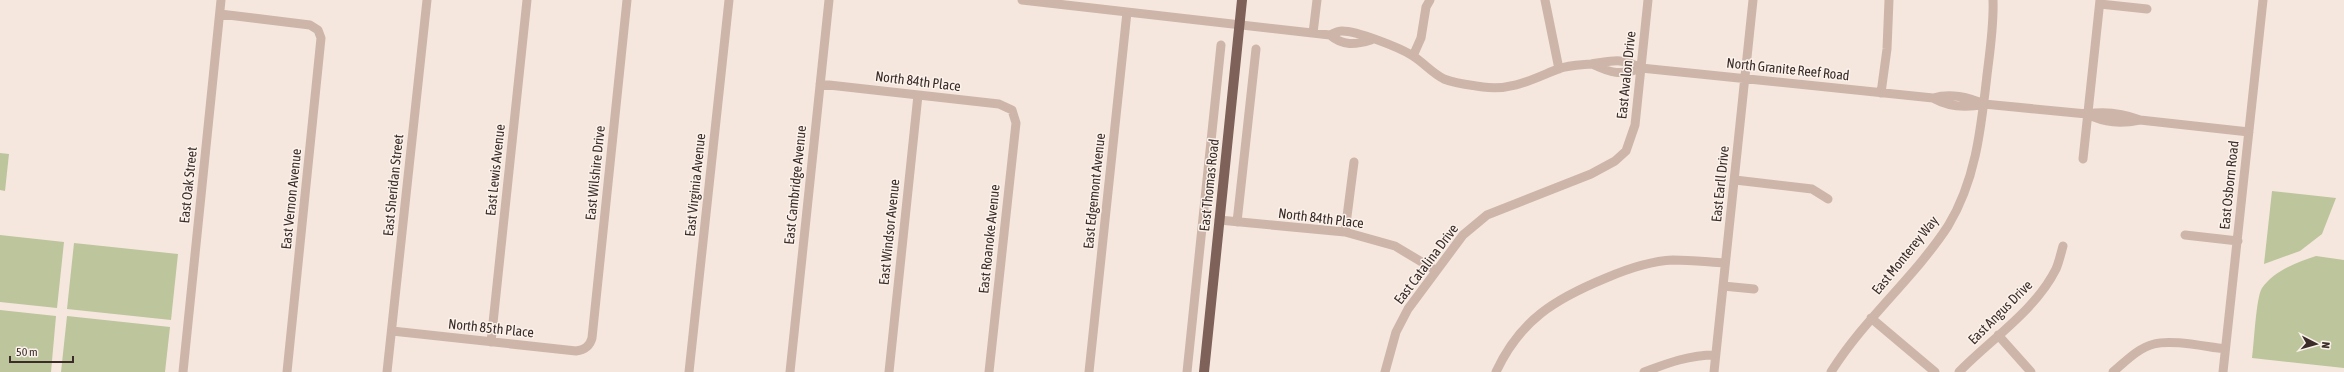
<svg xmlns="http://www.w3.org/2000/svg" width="2344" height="372" viewBox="0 0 2344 372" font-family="'Asap Condensed',sans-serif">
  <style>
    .green { fill: #bdc59c }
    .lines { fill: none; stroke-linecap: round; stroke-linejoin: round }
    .minor { stroke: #ceb5a9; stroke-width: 9 }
    .major { stroke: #7e6159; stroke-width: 10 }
    .labels { text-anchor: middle; stroke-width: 3; stroke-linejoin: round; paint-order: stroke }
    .street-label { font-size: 14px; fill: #3b2c29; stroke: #fbf2eb }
  </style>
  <rect width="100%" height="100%" fill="#f5e7de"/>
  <path class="green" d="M0 153 9 154 5 191 0 190Z
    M2272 191 2336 198 2322 234 2300 251 2264 264Z
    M0 235 64 242 57 308 0 302Z
    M74 243 178 254 171 320 67 309Z
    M2316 256 2344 260V368L2252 358C2254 345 2256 297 2262 288 2274 271 2297 262 2316 256Z
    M0 310 56 316 51 372H0Z
    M67 316 170 327 165 372H61Z"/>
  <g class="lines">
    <path class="minor" d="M1022 0 1330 35C1334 33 1338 31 1342 31 1357 31 1399 47 1413 56 1424 63 1432 73 1444 79 1456 84 1470 85 1483 87 1512 91 1533 79 1558 69 1569 65 1580 65 1591 64 1613 61 1620 57 1641 68L1933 98C1949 107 1966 108 1984 104
      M1545 0 1559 69
      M2100 4 2147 9
      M220 14 310 25 318 30 321 38 287 372
      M1313 33 1317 0
      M1330 35C1343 46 1355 45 1371 40
      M1413 56 1421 38 1426 7 1430 0
      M1592 64C1611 73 1620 76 1641 68
      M820 84 999 104 1012 110 1016 123 989 372
      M1881 93 1887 49 1889 0
      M1933 98C1951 93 1967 97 1984 104L2087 114C2106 111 2122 113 2140 120L2249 132
      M2087 114C2105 123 2121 124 2140 120
      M2083 159 2100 0
      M1735 180 1812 189 1828 199
      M1219 220 1345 232 1395 246 1435 270
      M1237 222 1256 49
      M1345 232 1354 162
      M2185 235 2238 241
      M1723 286 1754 289
      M1871 318 1935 372
      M392 331 576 351C585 350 590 346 592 338L627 0
      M1998 335 2031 372
      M491 342 527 0
      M183 372 221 0
      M387 372 427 0
      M689 372 729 0
      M790 372 829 0
      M889 372 918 95
      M1089 372 1127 12
      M1187 372 1221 45
      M1385 372 1396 332 1408 309 1463 235 1487 215 1591 174 1615 161 1626 151 1635 125 1648 0
      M1496 372C1520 320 1555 299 1606 278 1627 269 1650 261 1673 260 1690 260 1708 262 1725 263
      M1644 372C1668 363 1689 355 1715 355
      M1714 372 1753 0
      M1831 372C1864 319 1914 278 1948 226 1976 180 1981 128 1987 75 1990 50 1994 25 1993 0
      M1959 372C1991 339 2035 311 2056 269 2059 262 2061 253 2063 246
      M2113 372C2126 361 2138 348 2154 344 2172 339 2206 347 2225 349
      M2223 372 2263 0"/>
    <path class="major" d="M1204 372 1242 0"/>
  </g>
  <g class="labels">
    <g class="street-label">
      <text transform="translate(1788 69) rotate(6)" y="5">North Granite Reef Road</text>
      <text transform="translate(1626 75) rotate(-84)" y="5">East Avalon Drive</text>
      <text transform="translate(918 81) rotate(7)" y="5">North 84th Place</text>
      <text transform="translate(495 170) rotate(-84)" y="5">East Lewis Avenue</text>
      <text transform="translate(595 173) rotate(-84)" y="5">East Wilshire Drive</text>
      <text transform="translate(1720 184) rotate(-84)" y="5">East Earll Drive</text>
      <text transform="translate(188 185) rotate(-84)" y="5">East Oak Street</text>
      <text transform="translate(393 185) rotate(-84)" y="5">East Sheridan Street</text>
      <text transform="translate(695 185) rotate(-84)" y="5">East Virginia Avenue</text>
      <text transform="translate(795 185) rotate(-84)" y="5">East Cambridge Avenue</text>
      <text transform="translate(1209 185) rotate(-84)" y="5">East Thomas Road</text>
      <text transform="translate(2229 185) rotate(-84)" y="5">East Osborn Road</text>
      <text transform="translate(1094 191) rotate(-84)" y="5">East Edgemont Avenue</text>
      <text transform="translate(291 199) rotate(-84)" y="5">East Vernon Avenue</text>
      <text transform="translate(1321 218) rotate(7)" y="5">North 84th Place</text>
      <text transform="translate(889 232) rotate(-84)" y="5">East Windsor Avenue</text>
      <text transform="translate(989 239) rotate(-84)" y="5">East Roanoke Avenue</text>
      <text transform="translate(1905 255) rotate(-51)" y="5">East Monterey Way</text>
      <text transform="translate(1426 264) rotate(-53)" y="5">East Catalina Drive</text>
      <text transform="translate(2000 312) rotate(-45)" y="5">East Angus Drive</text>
      <text transform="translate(491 328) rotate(6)" y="5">North 85th Place</text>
    </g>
  </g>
  <g transform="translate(2316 344) rotate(96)" stroke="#fbf2eb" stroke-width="3" paint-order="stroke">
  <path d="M0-3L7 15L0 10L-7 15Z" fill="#3b2c29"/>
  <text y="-6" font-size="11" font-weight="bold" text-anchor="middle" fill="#3b2c29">N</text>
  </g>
  <path d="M10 356v6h63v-6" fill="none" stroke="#3b2c29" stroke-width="2"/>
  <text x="16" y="356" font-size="12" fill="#3b2c29" stroke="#fbf2eb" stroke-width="3" paint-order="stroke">50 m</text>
</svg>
